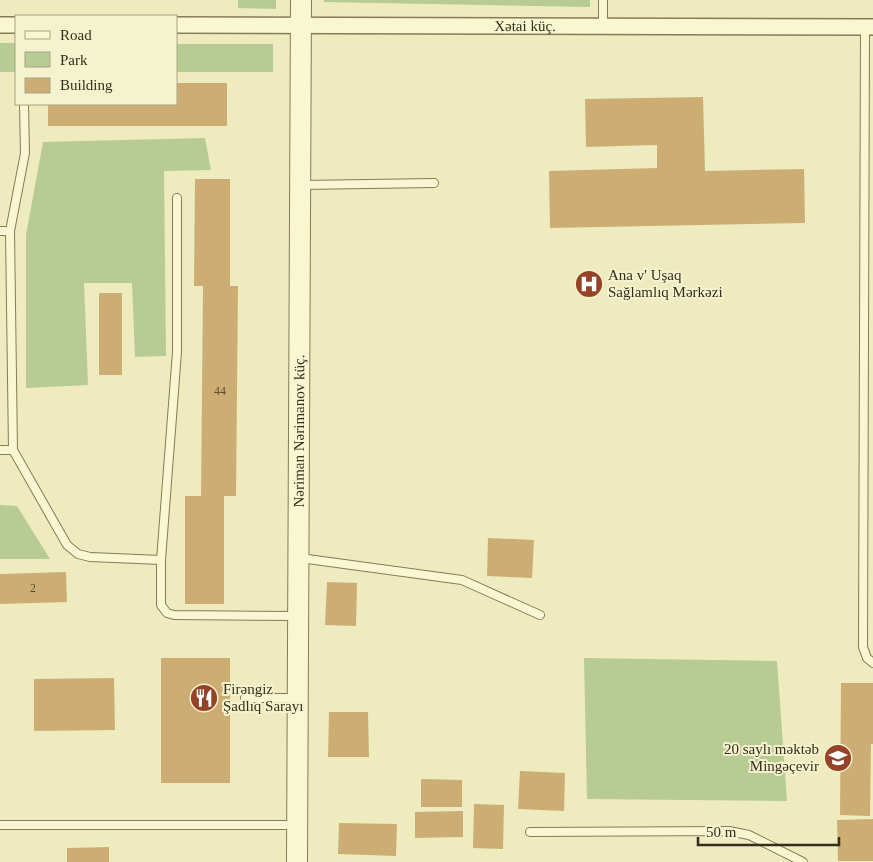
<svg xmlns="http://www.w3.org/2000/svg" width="873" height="862" viewBox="0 0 873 862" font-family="Georgia,serif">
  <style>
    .green { fill: #b7cb93 }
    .building { fill: #ccae74 }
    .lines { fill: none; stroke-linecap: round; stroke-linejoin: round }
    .service-casing { stroke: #867b57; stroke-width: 10 }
    .minor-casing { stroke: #867b57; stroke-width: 18 }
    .tertiary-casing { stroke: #867b57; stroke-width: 22 }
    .service { stroke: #f9f7d1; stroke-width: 8 }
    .minor { stroke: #f9f7d1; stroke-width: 15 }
    .tertiary { stroke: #f9f7d1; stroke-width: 20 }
    .labels { text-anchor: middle; stroke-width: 4; stroke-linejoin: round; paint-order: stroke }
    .number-label { font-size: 12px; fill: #5b4e32 }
    .street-label { font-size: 15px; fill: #352e1c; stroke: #f5f3ce }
    .poi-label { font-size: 15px; fill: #352e1c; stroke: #f5f3ce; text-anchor: start }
  </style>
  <rect width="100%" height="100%" fill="#eeebbe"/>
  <path class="green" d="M238 0H276V9L238 8Z
    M324 0H590V7L324 2Z
    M0 43H16V72H0Z
    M176 44H273V72H176Z
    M205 138 211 170 164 171 166 356 135 357 132 283H84L88 385 26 388V235L43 142Z
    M0 505 17 506 50 559H0Z
    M584 658 777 661 787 801 587 799Z"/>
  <path class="building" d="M176 83H227V126H48V104H176Z
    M703 97 705 171 804 169 805 223 550 228 549 171 657 168V145L586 147 585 99Z
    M195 179H230V286H238L236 496H224V604H185V496H201L203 286H194Z
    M99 293H122V375H99Z
    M488 538 534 540 532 578 487 576Z
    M66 572 67 602 0 604V574Z
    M327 582 357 583 356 626 325 625Z
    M161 658H230V783H161Z
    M114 678 115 730 34 731V679Z
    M841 683H873V744H871L870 816 840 815Z
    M329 712H368L369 757H328Z
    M520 771 565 773 564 811 518 809Z
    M421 779 462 780V807H421Z
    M474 804 504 805 503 849 473 848Z
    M463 811V837L415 838V812Z
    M873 819V861H838L837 820Z
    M339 823 397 824 396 856 338 854Z
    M109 847V862H67V848Z"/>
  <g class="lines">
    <defs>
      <path id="service" d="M603 0V27
        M865 27 863 647 867 658 873 663
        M24 104 25 153 10 231 13 450 67 545 78 554 90 557 161 560V605L167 613 174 615 298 616
        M301 185 434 183
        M0 231H10
        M0 450H13
        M300 558 462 580 540 615
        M161 560 177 352V198
        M245 698H297
        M0 825H295
        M530 832 729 831 749 835 803 862"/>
      <g id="minor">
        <path d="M0 25H16"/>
        <path id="s1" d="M176 25 873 27"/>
      </g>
      <g id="tertiary">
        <path id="s2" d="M297 862 301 0"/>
      </g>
    </defs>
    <use href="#service" class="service-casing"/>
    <use href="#minor" class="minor-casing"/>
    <use href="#tertiary" class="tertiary-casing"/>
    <use href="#service" class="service"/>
    <use href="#minor" class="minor"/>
    <use href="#tertiary" class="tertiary"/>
  </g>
  <defs>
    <symbol id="hospital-disc" viewBox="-11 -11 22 22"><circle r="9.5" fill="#954227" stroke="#f5f3ce"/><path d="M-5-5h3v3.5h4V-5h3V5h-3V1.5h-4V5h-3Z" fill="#fff"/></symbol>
    <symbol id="restaurant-disc" viewBox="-11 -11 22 22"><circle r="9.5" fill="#954227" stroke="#f5f3ce"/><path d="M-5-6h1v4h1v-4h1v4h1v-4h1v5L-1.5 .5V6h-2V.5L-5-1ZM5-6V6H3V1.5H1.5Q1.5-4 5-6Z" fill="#fff"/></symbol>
    <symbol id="school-disc" viewBox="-11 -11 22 22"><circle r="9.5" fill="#954227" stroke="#f5f3ce"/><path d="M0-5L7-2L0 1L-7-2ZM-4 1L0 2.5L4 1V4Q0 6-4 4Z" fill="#fff"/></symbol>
  </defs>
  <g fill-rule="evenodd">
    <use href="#hospital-disc" x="573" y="268" width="32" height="32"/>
    <use href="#restaurant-disc" x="188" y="682" width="32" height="32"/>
    <use href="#school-disc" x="822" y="742" width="32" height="32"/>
  </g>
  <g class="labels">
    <g class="number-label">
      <text x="220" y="395">44</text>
      <text x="33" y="592">2</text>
    </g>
    <g class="street-label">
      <text dy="5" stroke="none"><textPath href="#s1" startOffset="349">Xətai küç.</textPath></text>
      <text dy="5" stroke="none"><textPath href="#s2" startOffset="431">Nəriman Nərimanov küç.</textPath></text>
    </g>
    <g class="poi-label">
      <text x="608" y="280">Ana v' Uşaq<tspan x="608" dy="17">Sağlamlıq Mərkəzi</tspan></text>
      <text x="223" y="694">Firəngiz<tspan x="223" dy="17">Şadlıq Sarayı</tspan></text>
      <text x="819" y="754" text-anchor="end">20 saylı məktəb<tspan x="819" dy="17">Mingəçevir</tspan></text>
    </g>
  </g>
  <rect x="15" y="15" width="162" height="90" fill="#f5f3ce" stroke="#a8a487"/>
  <rect x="25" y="31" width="25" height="8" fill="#f9f7d1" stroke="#a8a487"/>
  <text x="60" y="40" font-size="15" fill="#352e1c">Road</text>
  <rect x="25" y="52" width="25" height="15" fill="#b7cb93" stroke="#a8a487"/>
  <text x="60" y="65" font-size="15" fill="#352e1c">Park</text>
  <rect x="25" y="78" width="25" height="15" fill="#ccae74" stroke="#a8a487"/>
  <text x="60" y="90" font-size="15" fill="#352e1c">Building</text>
  <path d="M698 837v8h141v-8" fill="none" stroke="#352e1c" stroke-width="2.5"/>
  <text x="706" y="837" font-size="15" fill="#352e1c" stroke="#f5f3ce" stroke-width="4" paint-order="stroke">50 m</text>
</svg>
